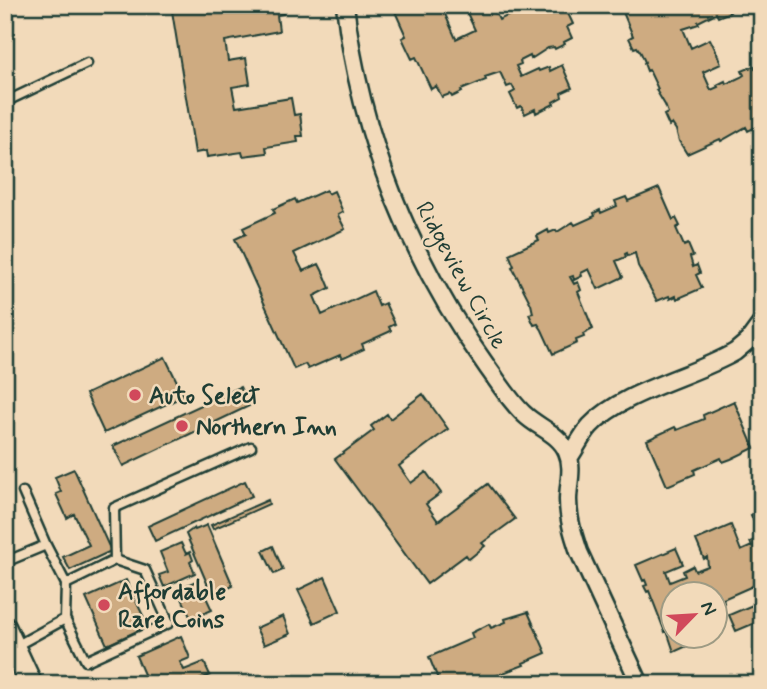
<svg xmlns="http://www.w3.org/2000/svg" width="767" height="689" viewBox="0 0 767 689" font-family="Mynerve,sans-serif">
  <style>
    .building { fill: #ceab81; stroke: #1f3d34; stroke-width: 2 }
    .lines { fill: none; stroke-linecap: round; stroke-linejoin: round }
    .lane-casing { stroke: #1f3d34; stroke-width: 13 }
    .street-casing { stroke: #1f3d34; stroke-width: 21 }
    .secondary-casing { stroke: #1f3d34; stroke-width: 26 }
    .lane { stroke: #f2daba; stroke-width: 8 }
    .street { stroke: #f2daba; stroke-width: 16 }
    .secondary { stroke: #f2daba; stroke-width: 21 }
    .poi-dot { fill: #d1495b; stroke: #f2daba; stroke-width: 2.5 }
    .labels { text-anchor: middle; stroke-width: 5; stroke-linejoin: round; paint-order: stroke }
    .street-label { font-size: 24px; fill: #1f3d34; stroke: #f2daba }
    .poi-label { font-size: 24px; font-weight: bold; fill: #1f3d34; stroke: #f2daba; text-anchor: start }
  </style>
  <rect width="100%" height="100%" fill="#f2daba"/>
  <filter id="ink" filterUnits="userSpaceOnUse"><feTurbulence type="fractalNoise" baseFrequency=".0143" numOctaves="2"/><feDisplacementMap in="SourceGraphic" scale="14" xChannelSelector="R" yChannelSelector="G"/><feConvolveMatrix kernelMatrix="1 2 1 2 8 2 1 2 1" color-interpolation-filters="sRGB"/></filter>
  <g filter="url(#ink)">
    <path class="building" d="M183 5H282L283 14 277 15 279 31 225 41 228 61 246 58 250 84 232 87 236 107 291 98 294 115 300 114 303 136H297L298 142 266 147 267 153 243 156 242 152 207 157 206 151 195 153 172 11 184 10Z
      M396 5H441L456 39 475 30 467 13 484 5H492L499 20 518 11 516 5H564L573 24 567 27 572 38 564 42 565 44 555 49 554 47 548 48 531 59 530 56 520 61 521 64 516 66 521 77 538 69 539 71 549 67 550 71 562 65 572 88 561 93 562 97 553 102 554 104 536 113 535 109 525 114 521 106 517 108 510 94 515 91 512 85 507 87 500 72 485 77 486 80 461 90 462 92 452 97 450 94 442 97 436 86 431 89 416 57 412 59 402 38 406 36 393 7Z
      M620 5H734L728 9 730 12 718 17 716 13 698 22 699 24 683 29 691 48 710 39 716 51 721 64 703 72 711 90 718 87 717 85 725 81 726 84 741 77 744 75 742 71 754 66 755 69 762 67V120L756 122 758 126 748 131 746 127 721 141 720 139 687 154 679 141 676 130 672 124 669 126 664 115 668 113 665 105 656 90 658 89 649 70 647 71 644 63 645 62 641 53 637 47 634 48 629 38 633 36Z
      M659 188 673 220 676 218 680 226 676 228 684 246 688 244 693 256 690 257 693 267 697 265 700 273 696 275 702 288 677 299 676 296 670 299 669 296 657 301 638 266 635 253 628 256 627 253 625 254 626 257 616 261 623 277 598 289 589 269 581 273 582 276 574 280 573 276 570 277 574 284 578 282 581 290 578 292 593 329 583 334 584 337 576 340 577 343 553 354 542 330 538 324 534 325 529 314 533 313 531 304 512 267 514 266 509 254 539 240 537 236 548 230 549 233 556 230 557 232 573 222 575 225 595 216 594 213 600 210 601 213 617 206 615 201 626 197 628 201Z
      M326 190 328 194 334 191 343 212 338 215 345 229 294 253 303 271 319 264 325 276 330 288 314 296 322 315 373 291 379 306 385 303 395 324 389 327 391 331 362 344 364 349 342 359 340 355 308 369 305 364 294 369 235 239 246 234 243 228 275 213 273 209 295 199 297 203Z
      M165 357 184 396 104 433 86 394Z
      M240 387 249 406 123 466 113 446Z
      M423 394 448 429 399 466 411 483 426 472 441 493 426 504 438 521 488 484 515 519 482 543 485 546 469 559 466 555 427 584 335 459 374 430 371 426 387 414 390 419Z
      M734 401 754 448 731 459 723 462 721 458 694 470 695 474 667 486 647 440 675 427 677 430 704 419 703 415Z
      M74 469 111 551 70 570 63 557 89 545 74 514 67 518 56 494 61 492 55 477Z
      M245 481 252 496 155 541 148 526Z
      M268 500 269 504 213 529 211 525Z
      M762 510V529L758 530 751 515Z
      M207 525 233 586 212 595 186 534 194 528 195 530Z
      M731 525 741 551 752 546 750 542 761 537 762 587 756 589 755 585 723 599 724 603 716 607 714 594H672V636H709L674 652 667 631 665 632 649 591 647 592 644 586 647 585 645 580 643 581 636 565 676 548 683 564 666 571 670 582 685 576 683 571 693 566 695 571 708 566 707 557 704 559 696 540Z
      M181 543 186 554 190 552 193 560 190 562 195 573 164 587 159 575 168 572 160 552Z
      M273 546 283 570 274 574 263 551Z
      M325 577 340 611 314 623 298 590Z
      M126 580 148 626 107 645 86 598Z
      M198 580 212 610 191 619 178 589Z
      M762 601V620L736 631 729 615Z
      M528 612 546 653 523 663 524 665 490 678 492 684H440L429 657 473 638 471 633 489 624 491 628 506 622 505 619Z
      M283 616 290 634 264 645 256 628Z
      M181 636 190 658 180 662 184 670 204 662 210 675 190 684H139L146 679 136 656Z"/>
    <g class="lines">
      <defs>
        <path id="lane" d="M5 102 87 63
          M23 492 46 545
          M115 560 114 508 251 447
          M5 562 46 545 66 584 65 619 14 647
          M65 619 86 661 169 623 145 570 115 560 66 584"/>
        <path id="street" d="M345 5C360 137 411 261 488 368 499 383 510 401 524 414 537 427 560 434 567 452 574 467 568 485 568 500 568 518 573 534 579 552L640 684
          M569 458C576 448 582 435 590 426 623 391 692 377 735 352L748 341 762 322"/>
        <path id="secondary" d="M5 628 31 684"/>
      </defs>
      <use href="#lane" class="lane-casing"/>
      <use href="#street" class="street-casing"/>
      <use href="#secondary" class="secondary-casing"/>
      <use href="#lane" class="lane"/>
      <use href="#street" class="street"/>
      <use href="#secondary" class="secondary"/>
    </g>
  </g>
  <g class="poi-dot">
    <circle cx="135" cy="395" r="7"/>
    <circle cx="182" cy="426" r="7"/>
    <circle cx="104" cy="605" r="7"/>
  </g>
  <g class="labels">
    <g class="street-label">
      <text transform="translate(462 275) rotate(61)" y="8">Ridgeview Circle</text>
    </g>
    <g class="poi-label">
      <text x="149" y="403">Auto Select</text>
      <text x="196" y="434">Northern Inn</text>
      <text x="118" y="599">Affordable<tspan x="118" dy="28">Rare Coins</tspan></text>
    </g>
  </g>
  <rect width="767" height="689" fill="none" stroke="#f2daba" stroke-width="28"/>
  <rect x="14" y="14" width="739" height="661" fill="none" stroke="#1f3d34" stroke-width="2.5" filter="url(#ink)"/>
  <g transform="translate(694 615) rotate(65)"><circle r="33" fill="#f2daba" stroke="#9e9b84" stroke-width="2"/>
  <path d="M0-5L12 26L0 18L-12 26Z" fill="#d1495b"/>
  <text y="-10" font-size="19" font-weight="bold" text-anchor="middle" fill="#1f3d34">N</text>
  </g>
</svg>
